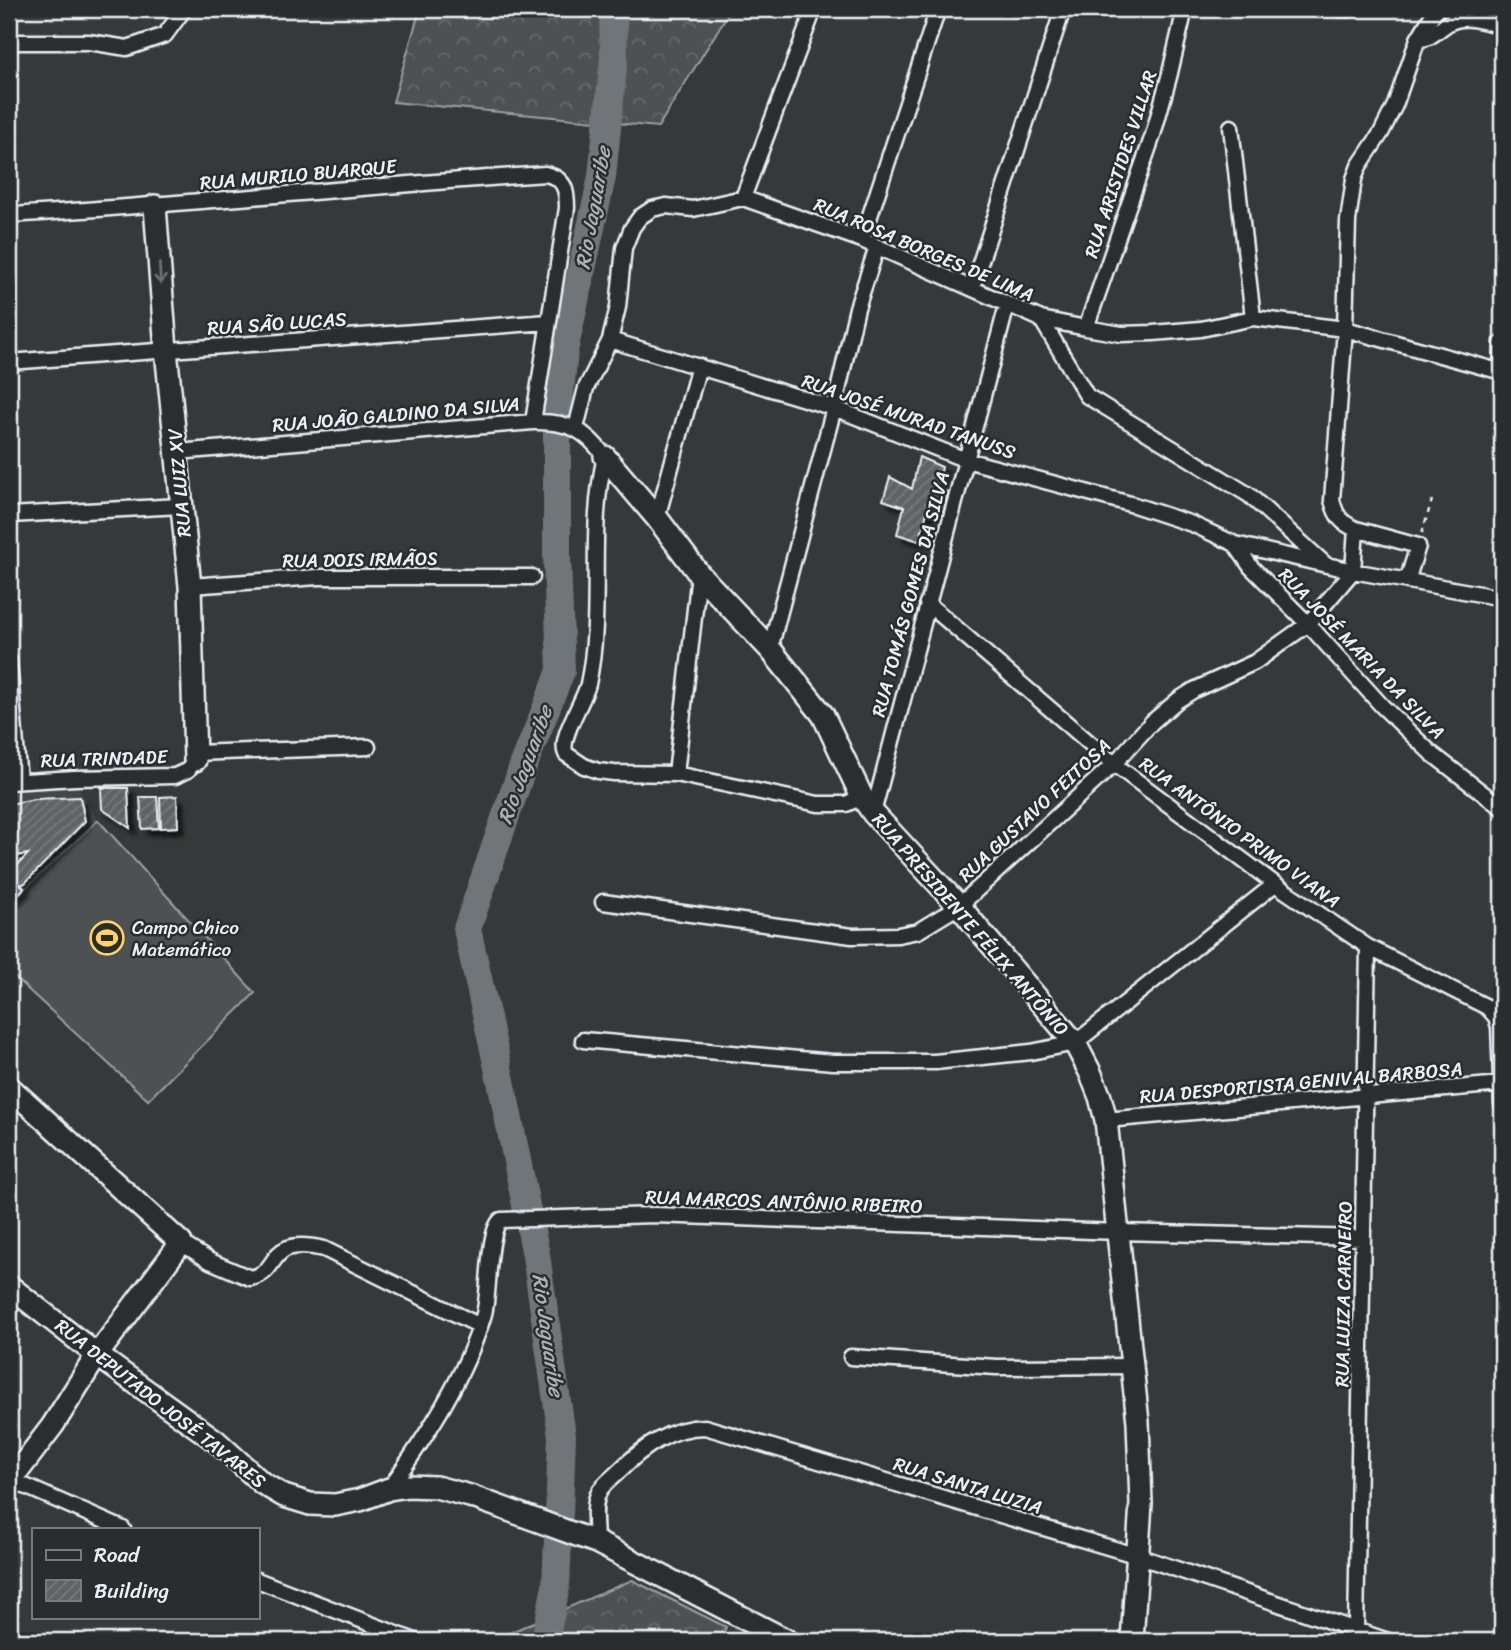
<svg xmlns="http://www.w3.org/2000/svg" width="1511" height="1650" viewBox="0 0 1511 1650" font-family="Sriracha,sans-serif">
  <style>
    .built { fill: #424647 }
    .forest { fill: url(#forest-crowns); stroke: #9aa1a5; stroke-width: 2 }
    .pitch { fill: #4d5152; stroke: #9aa1a5; stroke-width: 2 }
    .lines { fill: none; stroke-linecap: round; stroke-linejoin: round }
    .river { stroke: #707579; stroke-width: 28 }
    .building { fill: url(#building-hatch); stroke: #e8f1f8; stroke-width: 2; filter: url(#shadow) }
    .street-casing { stroke: #e8f1f8; stroke-width: 19 }
    .secondary-casing { stroke: #e8f1f8; stroke-width: 26 }
    .path { stroke: #e8f1f8; stroke-width: 2.5; stroke-dasharray: 5 5; stroke-linecap: butt }
    .street { stroke: #2a2d2e; stroke-width: 14 }
    .secondary { stroke: #2a2d2e; stroke-width: 21 }
    .oneway { stroke: #6c7275 }
    .labels { text-anchor: middle; stroke-width: 5; stroke-linejoin: round; paint-order: stroke }
    .street-label { font-size: 19px; fill: #e8f1f8; stroke: #2a2d2e }
    .poi-label { font-size: 19px; fill: #e8f1f8; stroke: #2a2d2e; text-anchor: start }
    .water-label { font-size: 21px; font-style: italic; fill: #acb3b8; stroke: #2a2d2e }
  </style>
  <defs>
    <pattern id="forest-crowns" width="20" height="18" patternUnits="userSpaceOnUse" patternTransform="scale(1.75)"><rect width="20" height="18" fill="#4d5152"/><path d="M2 6a3 3 0 1 1 6 0M12 15a3 3 0 1 1 6 0" fill="none" stroke="#676a6c"/></pattern>
    <pattern id="building-hatch" width="6" height="6" patternUnits="userSpaceOnUse" patternTransform="scale(1.75)"><rect width="6" height="6" fill="#5f6365"/><path d="M-1 1l2-2M0 6l6-6M5 7l2-2" fill="none" stroke="#767a7c"/></pattern>
    <filter id="shadow"><feDropShadow dx="6" dy="6" stdDeviation="2" flood-color="#0009"/></filter>
  </defs>
  <rect width="100%" height="100%" fill="#35393a"/>
  <filter id="ink" filterUnits="userSpaceOnUse"><feTurbulence type="fractalNoise" baseFrequency=".0143" numOctaves="2"/><feDisplacementMap in="SourceGraphic" scale="14" xChannelSelector="R" yChannelSelector="G"/><feConvolveMatrix kernelMatrix="1 2 1 2 8 2 1 2 1" color-interpolation-filters="sRGB"/></filter>
  <g filter="url(#ink)">
    <path class="built" d="M72 778 98 820 9 905V780Z"/>
    <path class="forest" d="M420 9H731L658 127 393 102Z
      M632 1580 726 1627 720 1641H502L504 1635Z"/>
    <path class="pitch" d="M98 820 255 993 148 1100 9 972V904Z"/>
    <g class="lines">
      <path class="river" d="M559 1515 562 1436 536 1255 501 1081 467 929 522 769 561 671 557 558V422L564 351 602 177 614 58 613 9
        M545 1641 556 1586 558 1539"/>
    </g>
    <path class="building" d="M919 457 942 467 937 489 948 492 944 511 928 509 919 541 897 534 904 507 883 500 890 477 912 489Z
      M101 788H128L130 828 102 809Z
      M177 796 178 827 161 828 160 797Z
      M80 797 85 821 25 883 21 885 9 874 28 854 9 857V804L35 799Z
      M140 797H157L159 828 142 829Z
      M9 873 24 888 9 904Z"/>
    <g class="lines">
      <defs>
        <path id="street" d="M1340 9H1350
          M1418 39C1432 39 1436 31 1447 24 1463 13 1485 22 1502 26
          M9 45 19 42H89L127 48 165 35 184 9
          M1231 127 1253 318 1345 329 1502 372
          M743 198 814 9
          M9 215C188 204 366 186 545 174 565 178 567 190 567 208L533 422
          M862 240 938 9
          M972 288 1063 9
          M1041 319 1087 396 1249 495 1326 565
          M1086 328 1153 135 1169 77 1185 9
          M610 340 834 408 966 460 1134 505 1192 524 1235 544 1353 571 1502 598
          M9 362 548 322
          M1501 372 1502 343
          M576 428 586 388 610 340 618 307 624 248 632 228 640 217 652 209 666 206 693 209 743 198 862 240 1041 319 1086 328 1121 334 1153 333 1201 329 1253 318
          M177 452 533 422C568 421 585 429 605 457 587 531 604 609 588 684 584 702 558 738 566 754L584 766 598 771 614 773 676 774 818 804H846L862 797
          M9 515 181 506
          M657 518 699 366
          M1356 529 1418 546 1407 581
          M1235 544 1251 567 1308 624 1382 706 1431 753 1502 808
          M190 586 318 577H532
          M927 603 1114 764 1275 884 1368 947 1487 1007 1496 1017 1499 1027 1502 1104
          M770 649 834 408 857 308 877 247
          M9 661 19 781
          M195 753 368 747
          M676 774 699 574
          M9 782 75 778 175 776 188 770 195 760
          M873 813 1007 305
          M603 902 852 936 898 935 918 931 959 906 1114 764 1152 722 1178 700 1194 690 1255 662 1308 624 1353 571 1356 529C1341 523 1336 516 1332 500L1345 329 1348 221 1354 179 1359 166 1381 133 1395 105 1418 39 1436 9
          M583 1040 833 1062H935L1031 1052 1075 1043 1275 884
          M1106 1120 1501 1084
          M181 1243 210 1261 250 1278C283 1273 263 1235 324 1249L480 1326
          M851 1357 996 1367 1134 1366
          M9 1479 123 1529
          M389 1489C427 1435 465 1378 484 1314 490 1292 487 1232 501 1220L654 1215 1119 1232 1363 1238
          M596 1542C596 1527 592 1505 599 1492 603 1484 612 1478 618 1472 642 1448 670 1427 705 1427L1138 1556 1388 1641
          M257 1580 415 1641
          M9 1640 11 1641
          M1354 1641 1356 1631 1368 947"/>
        <path id="secondary" d="M155 206 166 350 190 586 195 760
          M605 457 657 518 699 574 770 649 823 715 862 797 873 813 959 906 1075 1043 1090 1072 1100 1097 1106 1120 1138 1422 1141 1503 1132 1641
          M9 1087 181 1243 97 1355 53 1425 9 1483
          M9 1286 97 1355 216 1441 262 1483 284 1496 310 1504 335 1505 360 1500 389 1489 408 1486 436 1487 470 1496 596 1542 788 1641"/>
      </defs>
      <use href="#street" class="street-casing"/>
      <use href="#secondary" class="secondary-casing"/>
      <path class="path" d="M1422 533 1432 500"/>
      <use href="#street" class="street"/>
      <use href="#secondary" class="secondary"/>
    </g>
    <defs><path id="oneway-shaft" d="M-6 0H5M1.5-3L5.5 0L1.5 3" fill="none" stroke-width="1.6" stroke-linecap="round" stroke-linejoin="round" transform="scale(1.75)"/></defs>
    <use class="oneway" href="#oneway-shaft" transform="translate(160 274) rotate(86)"/>
  </g>
  <defs>
    <symbol id="stadium-ring" viewBox="-11 -11 22 22"><circle r="9.5" fill="#2a2d2e" stroke="#ffd166" stroke-width="1.5"/><path d="M0-5a6.5 5 0 1 0 0 10a6.5 5 0 1 0 0-10ZM-3.5-1.8h7v3.6h-7Z" fill="#ffd166"/></symbol>
  </defs>
  <g fill-rule="evenodd">
    <use href="#stadium-ring" x="88" y="919" width="38" height="38"/>
  </g>
  <g class="labels">
    <g class="street-label">
      <text transform="translate(1120 164) rotate(-72)" y="7">RUA ARISTIDES VILLAR</text>
      <text transform="translate(298 174) rotate(-5)" y="7">RUA MURILO BUARQUE</text>
      <text transform="translate(924 249) rotate(23)" y="7">RUA ROSA BORGES DE LIMA</text>
      <text transform="translate(277 323) rotate(-4)" y="7">RUA SÃO LUCAS</text>
      <text transform="translate(396 414) rotate(-5)" y="7">RUA JOÃO GALDINO DA SILVA</text>
      <text transform="translate(909 416) rotate(19)" y="7">RUA JOSÉ MURAD TANUSS</text>
      <text transform="translate(179 483) rotate(-95)" y="7">RUA LUIZ XV</text>
      <text transform="translate(360 559) rotate(-1)" y="7">RUA DOIS IRMÃOS</text>
      <text transform="translate(910 594) rotate(-75)" y="7">RUA TOMÁS GOMES DA SILVA</text>
      <text transform="translate(1362 653) rotate(46)" y="7">RUA JOSÉ MARIA DA SILVA</text>
      <text transform="translate(104 758) rotate(-2)" y="7">RUA TRINDADE</text>
      <text transform="translate(1034 810) rotate(-43)" y="7">RUA GUSTAVO FEITOSA</text>
      <text transform="translate(1240 832) rotate(36)" y="7">RUA ANTÔNIO PRIMO VIANA</text>
      <text transform="translate(971 924) rotate(49)" y="7">RUA PRESIDENTE FÉLIX ANTÔNIO</text>
      <text transform="translate(1301 1082) rotate(-5)" y="7">RUA DESPORTISTA GENIVAL BARBOSA</text>
      <text transform="translate(784 1201) rotate(2)" y="7">RUA MARCOS ANTÔNIO RIBEIRO</text>
      <text transform="translate(1343 1294) rotate(-89)" y="7">RUA LUIZA CARNEIRO</text>
      <text transform="translate(161 1403) rotate(38)" y="7">RUA DEPUTADO JOSÉ TAVARES</text>
      <text transform="translate(968 1485) rotate(17)" y="7">RUA SANTA LUZIA</text>
    </g>
    <g class="poi-label">
      <text x="132" y="934">Campo Chico<tspan x="132" dy="22">Matemático</tspan></text>
    </g>
    <g class="water-label">
      <text transform="translate(593 208) rotate(-80)" y="7">Rio Jaguaribe</text>
      <text transform="translate(525 765) rotate(-70)" y="7">Rio Jaguaribe</text>
      <text transform="translate(548 1335) rotate(82)" y="7">Rio Jaguaribe</text>
    </g>
  </g>
  <rect width="1511" height="1650" fill="none" stroke="#2a2d2e" stroke-width="35"/>
  <rect x="18" y="18" width="1476" height="1615" fill="none" stroke="#e8f1f8" stroke-width="2.5" filter="url(#ink)"/>
  <rect x="32" y="1528" width="228" height="91" fill="#2a2d2e" stroke="#767b7f" stroke-width="2"/>
  <rect x="46" y="1550" width="35" height="10" fill="#2a2d2e" stroke="#767b7f" stroke-width="2"/>
  <text x="94" y="1562" font-size="21" fill="#e8f1f8">Road</text>
  <rect x="46" y="1580" width="35" height="21" fill="url(#building-hatch)" stroke="#767b7f" stroke-width="2"/>
  <text x="94" y="1598" font-size="21" fill="#e8f1f8">Building</text>
</svg>
